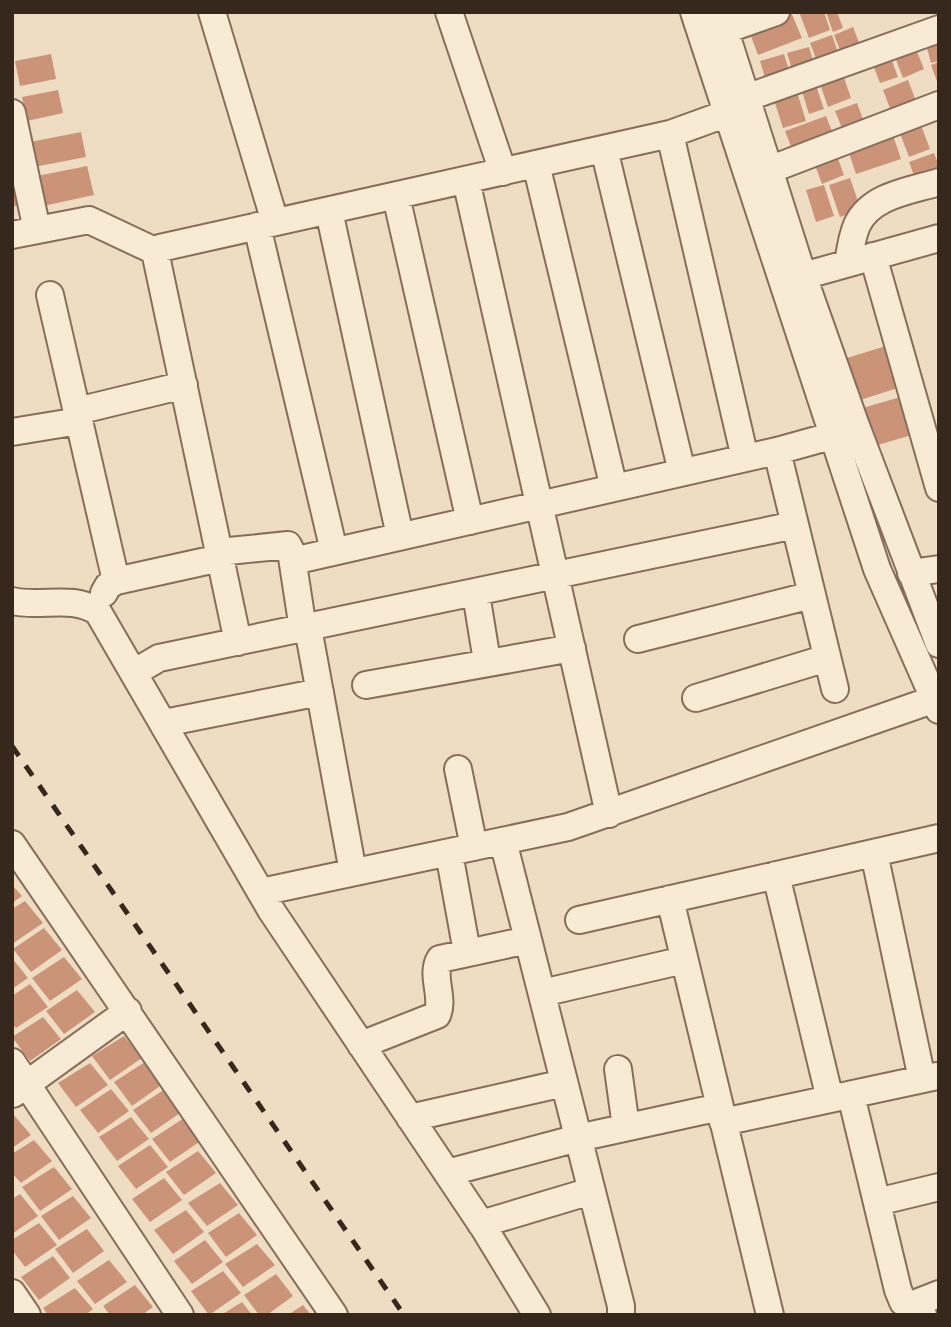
<svg xmlns="http://www.w3.org/2000/svg" width="951" height="1327" viewBox="0 0 951 1327" font-family="Bitter,serif">
  <style>
    .building { fill: #cb9478 }
    .lines { fill: none; stroke-linecap: round; stroke-linejoin: round }
    .minor-casing { stroke: #876e5a; stroke-width: 30 }
    .minor { stroke: #f8ebd5; stroke-width: 26 }
    .rail { stroke: #37281e; stroke-width: 5; stroke-dasharray: 12 12; stroke-linecap: butt }
  </style>
  <rect width="100%" height="100%" fill="#eeddc2"/>
  <path class="building" d="M791 12 802 38 758 55 748 28Z
    M799 12H824L830 30 809 38Z
    M826 12H837L843 28 833 32Z
    M853 27 863 53 844 60 834 35Z
    M939 33V61L931 63 924 37Z
    M832 35 841 61 820 69 810 43Z
    M914 44 924 69 903 78 893 52Z
    M809 47 816 70 794 76 787 53Z
    M888 50 898 77 880 83 870 57Z
    M51 54 56 79 20 86 15 61Z
    M784 54 792 80 768 87 760 61Z
    M939 62V84H938L931 65Z
    M842 72 851 98 828 107 819 81Z
    M908 80 919 109 894 119 883 90Z
    M815 83 824 109 809 114 801 88Z
    M58 90 63 113 27 121 22 97Z
    M797 92 806 121 783 128 774 100Z
    M857 103 867 130 846 138 835 111Z
    M826 116 837 144 796 159 785 131Z
    M919 120 930 149 909 157 898 128Z
    M891 129 901 159 856 174 846 144Z
    M81 132 86 157 34 167 30 142Z
    M834 148 844 175 822 184 812 157Z
    M934 153 939 166V176L917 184 909 162Z
    M87 166 94 195 43 206 37 176Z
    M16 177 24 204 12 207V178Z
    M850 178 861 210 840 217 829 185Z
    M824 185 834 216 816 222 806 190Z
    M889 345 901 387 857 401 844 359Z
    M904 396 915 434 871 447 859 409Z
    M12 885 22 896 12 903Z
    M25 901 43 923 12 944V909Z
    M44 928 62 950 31 972 13 949Z
    M64 957 82 979 50 1001 32 978Z
    M12 958 28 978 12 989Z
    M30 984 48 1007 16 1028 12 1023V996Z
    M77 990 95 1012 64 1034 46 1011Z
    M43 1017 61 1039 30 1061 12 1037Z
    M124 1036 142 1058 110 1080 92 1056Z
    M145 1062 163 1084 132 1106 114 1082Z
    M90 1063 108 1085 76 1107 58 1083Z
    M111 1089 129 1111 98 1133 80 1110Z
    M165 1089 183 1111 151 1133 133 1110Z
    M12 1113 31 1135 12 1148Z
    M131 1117 149 1139 117 1161 99 1137Z
    M184 1118 202 1140 170 1162 152 1139Z
    M34 1140 52 1161 21 1183 12 1173V1154Z
    M150 1145 168 1167 136 1189 118 1166Z
    M198 1151 216 1173 184 1195 166 1172Z
    M54 1167 72 1189 40 1211 22 1187Z
    M164 1178 182 1200 150 1222 132 1199Z
    M220 1183 238 1205 207 1226 188 1203Z
    M20 1194 38 1216 12 1234V1199Z
    M73 1196 91 1218 59 1240 41 1216Z
    M186 1210 204 1232 173 1254 154 1230Z
    M239 1213 257 1235 226 1257 208 1233Z
    M39 1223 57 1245 25 1267 12 1250V1240Z
    M87 1229 104 1251 73 1273 55 1249Z
    M205 1240 223 1262 192 1284 174 1261Z
    M257 1244 275 1265 243 1287 225 1264Z
    M53 1256 70 1278 39 1300 21 1277Z
    M109 1260 127 1282 95 1304 77 1281Z
    M223 1271 241 1293 209 1315 191 1291Z
    M276 1274 293 1296 267 1315H259L244 1295Z
    M135 1285 153 1307 142 1315H110L103 1306Z
    M75 1288 93 1309 85 1315H48L43 1308Z
    M242 1302 252 1315H221Z
    M303 1305 311 1315H288Z"/>
  <g class="lines">
    <defs>
      <path id="minor" d="M212 12 275 222
        M449 12 503 172
        M694 12 877 569 939 710
        M719 12 803 276 856 426 939 644
        M725 30 776 12
        M729 97 746 98 939 29
        M12 113 37 230
        M670 134 745 458
        M604 149 682 472
        M536 164 614 488
        M769 170 939 105
        M466 180 609 814
        M396 196 470 521
        M329 211 400 536
        M257 226 334 551
        M12 235 89 220 157 252
        M873 256 939 488
        M848 263C850 251 852 236 857 225 871 195 910 191 939 182
        M803 276 939 238
        M50 295 116 581
        M77 411 184 385
        M12 432 79 421
        M777 451 835 689
        M219 552 288 545 291 551 303 629
        M293 561 777 451 831 436
        M911 573 939 569
        M104 593 108 586 116 581 220 558
        M476 594 487 661
        M12 601C41 608 72 594 98 612L271 910 484 1228 537 1315
        M308 628 353 872
        M638 639 812 595
        M238 642 156 256 160 248 670 134 728 113
        M135 672 159 658 795 525
        M366 685 572 648
        M696 698 827 658
        M164 723 320 692
        M458 769 474 847
        M503 841 621 1306V1315
        M12 844 334 1315
        M449 853 467 952
        M874 853 922 1079
        M776 875 830 1099
        M261 892 568 827 935 699
        M670 899 770 1315
        M579 920 939 838
        M542 993 684 960
        M361 1045 437 1015C445 998 430 975 440 959L528 940
        M12 1062 180 1315
        M618 1069 626 1127
        M13 1094 128 1011
        M851 1095 898 1290 903 1302 911 1305 923 1315
        M410 1118 564 1083
        M723 1122 937 1076
        M447 1173 578 1138 720 1107
        M877 1202 939 1187
        M481 1224 591 1191
        M12 1293 27 1315
        M911 1305 939 1294"/>
    </defs>
    <use href="#minor" class="minor-casing"/>
    <use href="#minor" class="minor"/>
    <path class="rail" d="M12 746 404 1315"/>
  </g>
  <rect width="951" height="1327" fill="none" stroke="#37281e" stroke-width="28"/>
</svg>
